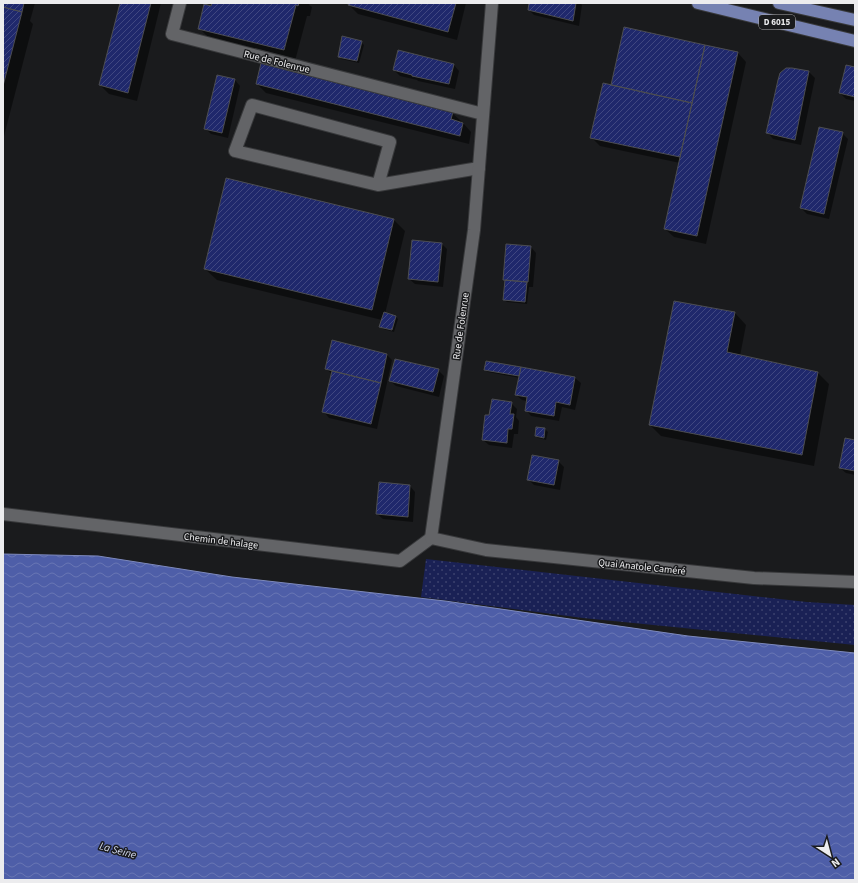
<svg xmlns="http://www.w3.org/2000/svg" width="858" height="883" viewBox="0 0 858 883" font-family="'Source Sans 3',sans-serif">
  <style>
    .grass { fill: url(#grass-dots) }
    .water { fill: url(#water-waves); stroke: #7d89bd }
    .shadow { fill: #0007 }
    .building { fill: url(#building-hatch); stroke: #4c4d51 }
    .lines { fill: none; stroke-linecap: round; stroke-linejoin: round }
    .lane-casing { stroke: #38393b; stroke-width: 14 }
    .street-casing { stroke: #38393b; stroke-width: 14 }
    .primary-casing { stroke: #38393b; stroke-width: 14 }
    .lane { stroke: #636467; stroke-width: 12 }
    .street { stroke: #636467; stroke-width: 12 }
    .primary { stroke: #7682b2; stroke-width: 12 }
    .labels { text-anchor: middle; stroke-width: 3; stroke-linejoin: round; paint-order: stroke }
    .shield { fill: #1a1b1d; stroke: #adadaf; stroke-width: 1 }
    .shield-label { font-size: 9px; font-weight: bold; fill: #ececee }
    .street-label { font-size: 10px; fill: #ececee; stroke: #1a1b1d }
    .water-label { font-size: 11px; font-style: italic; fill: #d1d7ec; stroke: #1a1b1d }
  </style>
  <defs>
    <pattern id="grass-dots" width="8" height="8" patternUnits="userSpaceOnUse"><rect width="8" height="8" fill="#1a2155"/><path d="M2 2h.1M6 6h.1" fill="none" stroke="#3b416e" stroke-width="1.8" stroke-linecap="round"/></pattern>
    <pattern id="water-waves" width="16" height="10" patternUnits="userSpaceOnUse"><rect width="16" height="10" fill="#4e5ea8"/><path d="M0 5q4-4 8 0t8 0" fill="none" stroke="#6875b4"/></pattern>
    <pattern id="building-hatch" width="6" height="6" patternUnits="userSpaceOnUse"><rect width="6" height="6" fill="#1f286c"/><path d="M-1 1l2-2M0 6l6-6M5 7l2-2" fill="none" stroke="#404781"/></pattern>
  </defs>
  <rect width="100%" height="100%" fill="#1a1b1d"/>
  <path class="grass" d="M426 559 807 602 855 605V645L583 618 421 597Z"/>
  <path class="water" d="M3 554 98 556 232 577 445 601 688 636 855 653V880H3Z"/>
  <path class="shadow" d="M3 3H35L30 21 33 24 3 140Z
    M121 3H161L137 101 109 94 100 85Z
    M213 3H310L309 5 312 7 310 16H307L295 61 210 39 199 28 212 7Z
    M350 3H466L457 40 358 14 349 5Z
    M530 3H580L582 5 579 26 534 15 529 10Z
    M624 28 738 53 746 62 706 244 674 237 665 229 680 163 600 146 591 137 612 86Z
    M361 42 364 45 359 63 341 59 339 56Z
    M454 65 459 71 455 89 418 81 417 80 400 76 394 70Z
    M855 68V101L846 99 840 93Z
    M789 69 809 72 815 78 801 145 773 139 768 133Z
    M235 80 240 86 228 138 211 134 205 128Z
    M257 84 452 113 461 121 460 123H463L471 132 469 144 266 93Z
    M842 133 848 139 829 219 807 214 801 208Z
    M394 220 405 231 385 314 395 316 398 319 394 332 383 329 381 327 382 320 217 280 205 269Z
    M442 244 447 249 443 287 415 284 409 279Z
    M531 247 536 253 533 287H529L527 304 507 302 504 300 506 281 504 280Z
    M735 313 746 325 740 356 818 373 829 384 814 466 661 436 650 425Z
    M387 355 392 360 377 429 329 418 324 412 332 374 326 369Z
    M487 362 575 378 581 383 575 410 562 407 559 421 531 416 526 410 527 401 522 400 516 395 520 378 488 372 485 370Z
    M438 370 444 376 439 397 396 386 390 381Z
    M511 403 517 409 516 417 519 421 518 434H514L512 448 489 445 483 440Z
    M537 428 545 429 548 432 546 440 538 438 536 436Z
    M855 441V475L846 473 840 468Z
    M558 461 564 467 560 490 534 485 528 479Z
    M410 486 415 492 413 522 383 519 377 514Z"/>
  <path class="building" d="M3 3H24L22 12 3 7Z
    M120 3H151L128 93 99 85Z
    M212 3H299L298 6 296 5 284 50 198 29 204 4 211 6Z
    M349 3H456L448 32 348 5Z
    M529 3H576L573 21 528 10Z
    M3 7 22 12 3 86Z
    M624 27 705 45 692 103 611 85Z
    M342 36 362 41 357 61 338 57Z
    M705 45 738 52 697 236 664 229Z
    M398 50 454 64 449 84 412 76V75L393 70Z
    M261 63 453 112 451 119 463 123 460 136 256 84Z
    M846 65 855 67V97L839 93Z
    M786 68H792L809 71 795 140 766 133 778 80 780 73Z
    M217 75 235 79 222 133 204 129Z
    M603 83 692 103 680 157 590 138Z
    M819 127 843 132 824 214 800 208Z
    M226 178 394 219 372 310 204 269Z
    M412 240 442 243 438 282 408 279Z
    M506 244 531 246 528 282 503 280Z
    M505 280 527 282 525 302 503 300Z
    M674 301 735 312 727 352 818 372 802 455 649 425Z
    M384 312 396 316 392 330 379 327Z
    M332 340 387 354 381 383 325 369Z
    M395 359 439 369 433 392 389 381Z
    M486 361 521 367 519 376 484 370Z
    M521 367 575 377 570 405 556 402 554 416 525 411 527 397 515 395Z
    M332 371 381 383 371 424 322 412Z
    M492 399 512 402 510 414H514L512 429H508L507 443 482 440 485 415H489Z
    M536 427 545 428 544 438 535 436Z
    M845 438 855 440V471L839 468Z
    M532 455 559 460 554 485 527 480Z
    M379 482 410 485 408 517 376 514Z"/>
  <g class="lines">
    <defs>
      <path id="lane" d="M378 185 390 142 252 105 235 151 378 185 479 168
        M3 514 400 561 431 538"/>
      <path id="street" d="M180 3 172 34 483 114
        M492 3 474 230 431 538 486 550 631 565 754 578 855 582"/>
      <path id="primary" d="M698 3 855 41
        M779 3 855 20"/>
    </defs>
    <use href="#lane" class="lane-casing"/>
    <use href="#street" class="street-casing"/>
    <use href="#primary" class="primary-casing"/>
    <use href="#lane" class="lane"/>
    <use href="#street" class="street"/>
    <use href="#primary" class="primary"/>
  </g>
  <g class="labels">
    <rect class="shield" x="759" y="15" width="36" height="14" rx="3"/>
    <g class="shield-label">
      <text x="777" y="25">D 6015</text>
    </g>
    <g class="street-label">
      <text transform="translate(277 61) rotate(14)" y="4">Rue de Folenrue</text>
      <text transform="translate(460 326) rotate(-82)" y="4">Rue de Folenrue</text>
      <text transform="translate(221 540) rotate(7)" y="4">Chemin de halage</text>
      <text transform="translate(642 566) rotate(6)" y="4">Quai Anatole Caméré</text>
    </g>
    <g class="water-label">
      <text transform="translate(118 850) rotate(15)" y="4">La Seine</text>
    </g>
  </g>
  <rect width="858" height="883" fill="none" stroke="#ececee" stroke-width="8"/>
  <g transform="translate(830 855) rotate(144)" stroke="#1a1b1d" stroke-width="3" paint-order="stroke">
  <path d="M0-3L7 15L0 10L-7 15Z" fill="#ececee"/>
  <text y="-6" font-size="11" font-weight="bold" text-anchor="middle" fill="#ececee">N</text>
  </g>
</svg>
